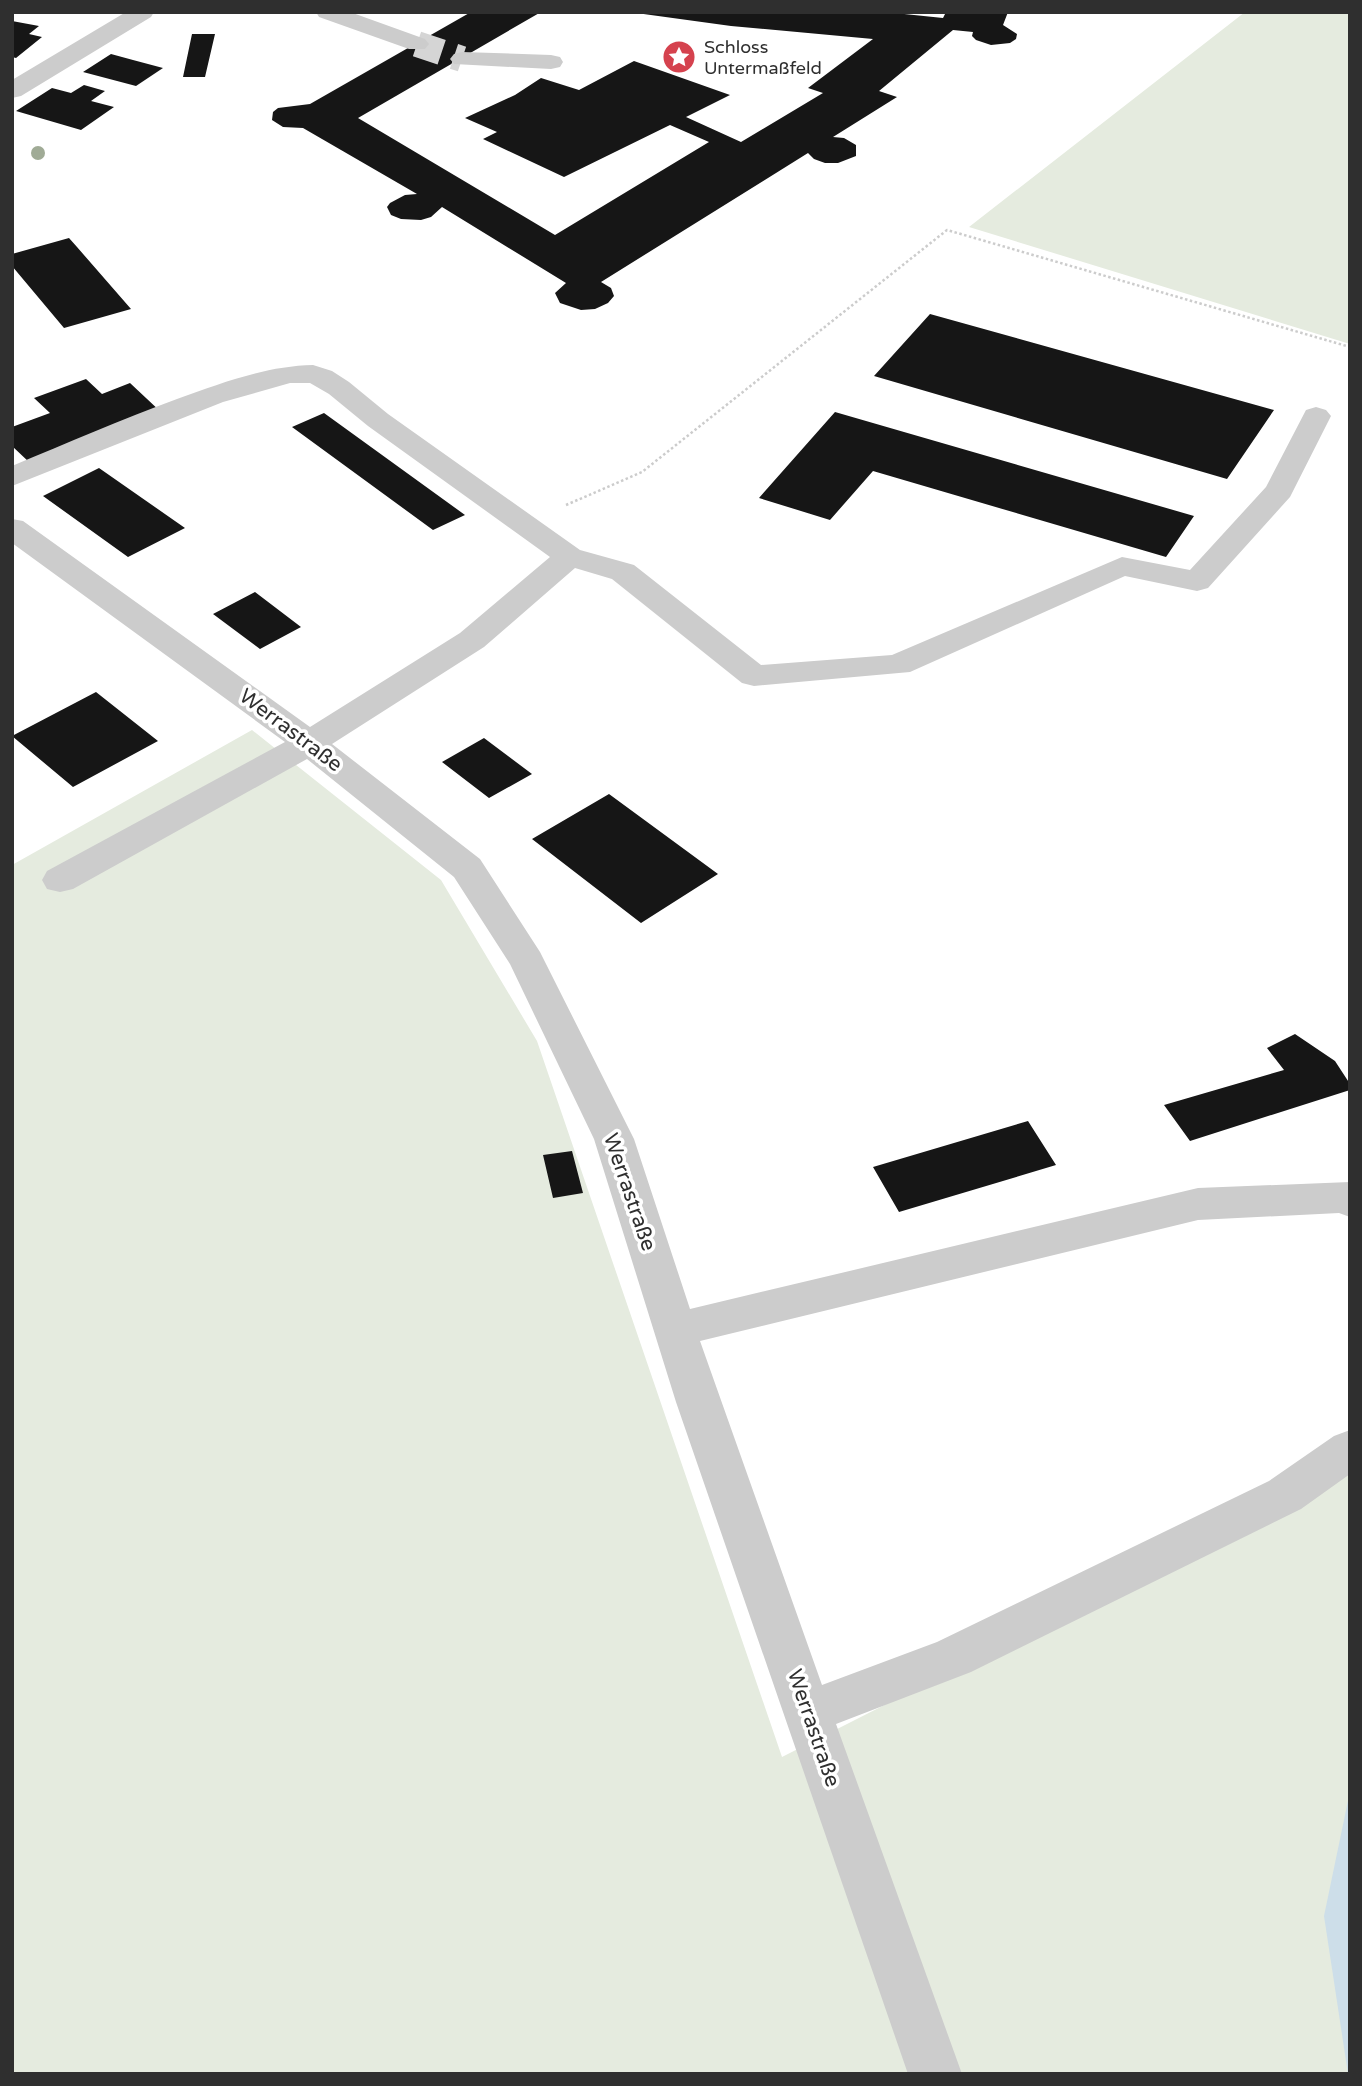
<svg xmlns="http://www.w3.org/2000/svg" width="1362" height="2086" viewBox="0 0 1362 2086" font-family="'Varela Round',sans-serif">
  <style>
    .green { fill: #e5ebdf }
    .water { fill: #cddee9 }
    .building { fill: #161616 }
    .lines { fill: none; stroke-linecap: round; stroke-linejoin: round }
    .minor-tunnel { stroke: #d5d5d5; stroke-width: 26; stroke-dasharray: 26 13; stroke-linecap: butt }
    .path { stroke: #ccc; stroke-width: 2.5; stroke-dasharray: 2.5 2.5; stroke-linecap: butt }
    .minor { fill: #ccc; fill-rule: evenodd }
    .tree { fill: #a0ab96 }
    .labels { text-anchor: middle; stroke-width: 7; stroke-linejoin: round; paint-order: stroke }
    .far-poi-label { font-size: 18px; fill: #2f2f2f; stroke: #fff; text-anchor: start }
    .street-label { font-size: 21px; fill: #2f2f2f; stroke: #fff }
  </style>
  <rect width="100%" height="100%" fill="#fff"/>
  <path class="green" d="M1245 12H1350V344L969 227Z
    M252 730 441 880 537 1041 782 1757 1350 1469V2074H12V865Z"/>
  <path class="water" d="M1350 1791V2074H1348L1324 1916Z"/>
  <path class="building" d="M471 12H541L358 118 555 235 709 142 670 125 564 177 483 139 497 132 465 118 515 95 541 78 579 90 634 61 730 95 686 117 741 142 823 93 808 88 873 39 731 26 629 12H885L943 18 946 12H1008L1003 25 1017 34 1016 39 1010 43 991 45 976 40 972 36 973 32 953 30 879 91 897 97 833 137 844 138 856 145V156L838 163H825L814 159 808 153 601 282 611 288 614 296 608 303 595 309 581 310 560 303 555 293 566 283 442 207 431 217 421 220 401 219 391 215 387 207 390 203 405 195 417 194 303 128 283 127 272 120 273 112 278 108 310 104Z
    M12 21 39 26 29 34 42 37 16 58 12 57Z
    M192 34H215L205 77H183Z
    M111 54 133 60 163 68 136 86 83 72Z
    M84 85 105 91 91 101 114 107 81 130 16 111 52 88 71 93Z
    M69 238 77 247 131 309 64 328 12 266V254Z
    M930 314 1274 410 1227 479 874 376Z
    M86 379 102 394 130 383 162 413 30 463 12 446V427L50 413 34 398Z
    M835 412 904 432 1194 516 1166 557 873 471 830 520 759 498Z
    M324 413 465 515 433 530 292 427Z
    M99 468 185 528 128 557 43 496Z
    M255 592 301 627 260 649 213 614Z
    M96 692 158 741 73 787 12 736Z
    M484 738 532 774 489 798 442 762Z
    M609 794 718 874 641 923 532 839Z
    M1295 1034 1335 1061 1350 1084V1090L1190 1141 1164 1105 1284 1070 1267 1048Z
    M1028 1121 1056 1165 899 1212 873 1167Z
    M572 1151 583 1193 553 1198 543 1155Z"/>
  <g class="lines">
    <path class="minor-tunnel" d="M417 44 462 59"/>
    <path class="path" d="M566 505 642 472 947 230 1350 347"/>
    <path class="minor" d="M126 12H154L151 17 21 96 12 98V80Z
      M316 12H350L425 39 429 44 425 49H409L319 17Z
      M462 52 551 55 560 57 563 62 560 67 551 69 454 64 450 59 454 54Z
      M313 365 332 371 349 382 388 414 580 550 634 565 761 665 892 655 1122 557 1190 570 1266 487 1306 410 1316 407 1326 410 1331 416 1290 497 1208 588 1197 591 1125 576 910 672 754 686 742 683 612 579 575 568 484 647 332 744 480 859 540 952 634 1139 690 1309 1198 1188 1350 1182V1217L1339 1213 1198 1220 700 1341 822 1685 937 1642 1269 1481 1334 1436 1350 1430V1474L1301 1509 971 1672 836 1724 962 2074H908L676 1402 594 1139 510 964 454 877 307 759 73 889 60 892 47 889 42 880 47 871 285 742 12 543V519L23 521 310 727 460 633 550 557 368 426 329 394 310 383H290L223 402 12 486V466C67 443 122 419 177 399 221 383 266 366 313 365Z"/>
  </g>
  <circle class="tree" cx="38" cy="153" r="7"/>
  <defs>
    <symbol id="sight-disc" viewBox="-11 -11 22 22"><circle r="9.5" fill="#d5424e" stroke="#fff"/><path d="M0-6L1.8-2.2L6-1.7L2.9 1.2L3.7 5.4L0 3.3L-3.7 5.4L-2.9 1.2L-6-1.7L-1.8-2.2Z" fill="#fff"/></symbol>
  </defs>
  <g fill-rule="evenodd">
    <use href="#sight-disc" x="660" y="38" width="38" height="38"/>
  </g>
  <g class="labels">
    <g class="far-poi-label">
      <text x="704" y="53">Schloss<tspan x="704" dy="21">Untermaßfeld</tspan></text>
    </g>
    <g class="street-label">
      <text transform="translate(291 730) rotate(37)" y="7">Werrastraße</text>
      <text transform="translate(630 1192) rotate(71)" y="7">Werrastraße</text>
      <text transform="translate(814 1728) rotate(71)" y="7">Werrastraße</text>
    </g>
  </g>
  <rect width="1362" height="2086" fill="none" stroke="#2f2f2f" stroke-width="28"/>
</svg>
